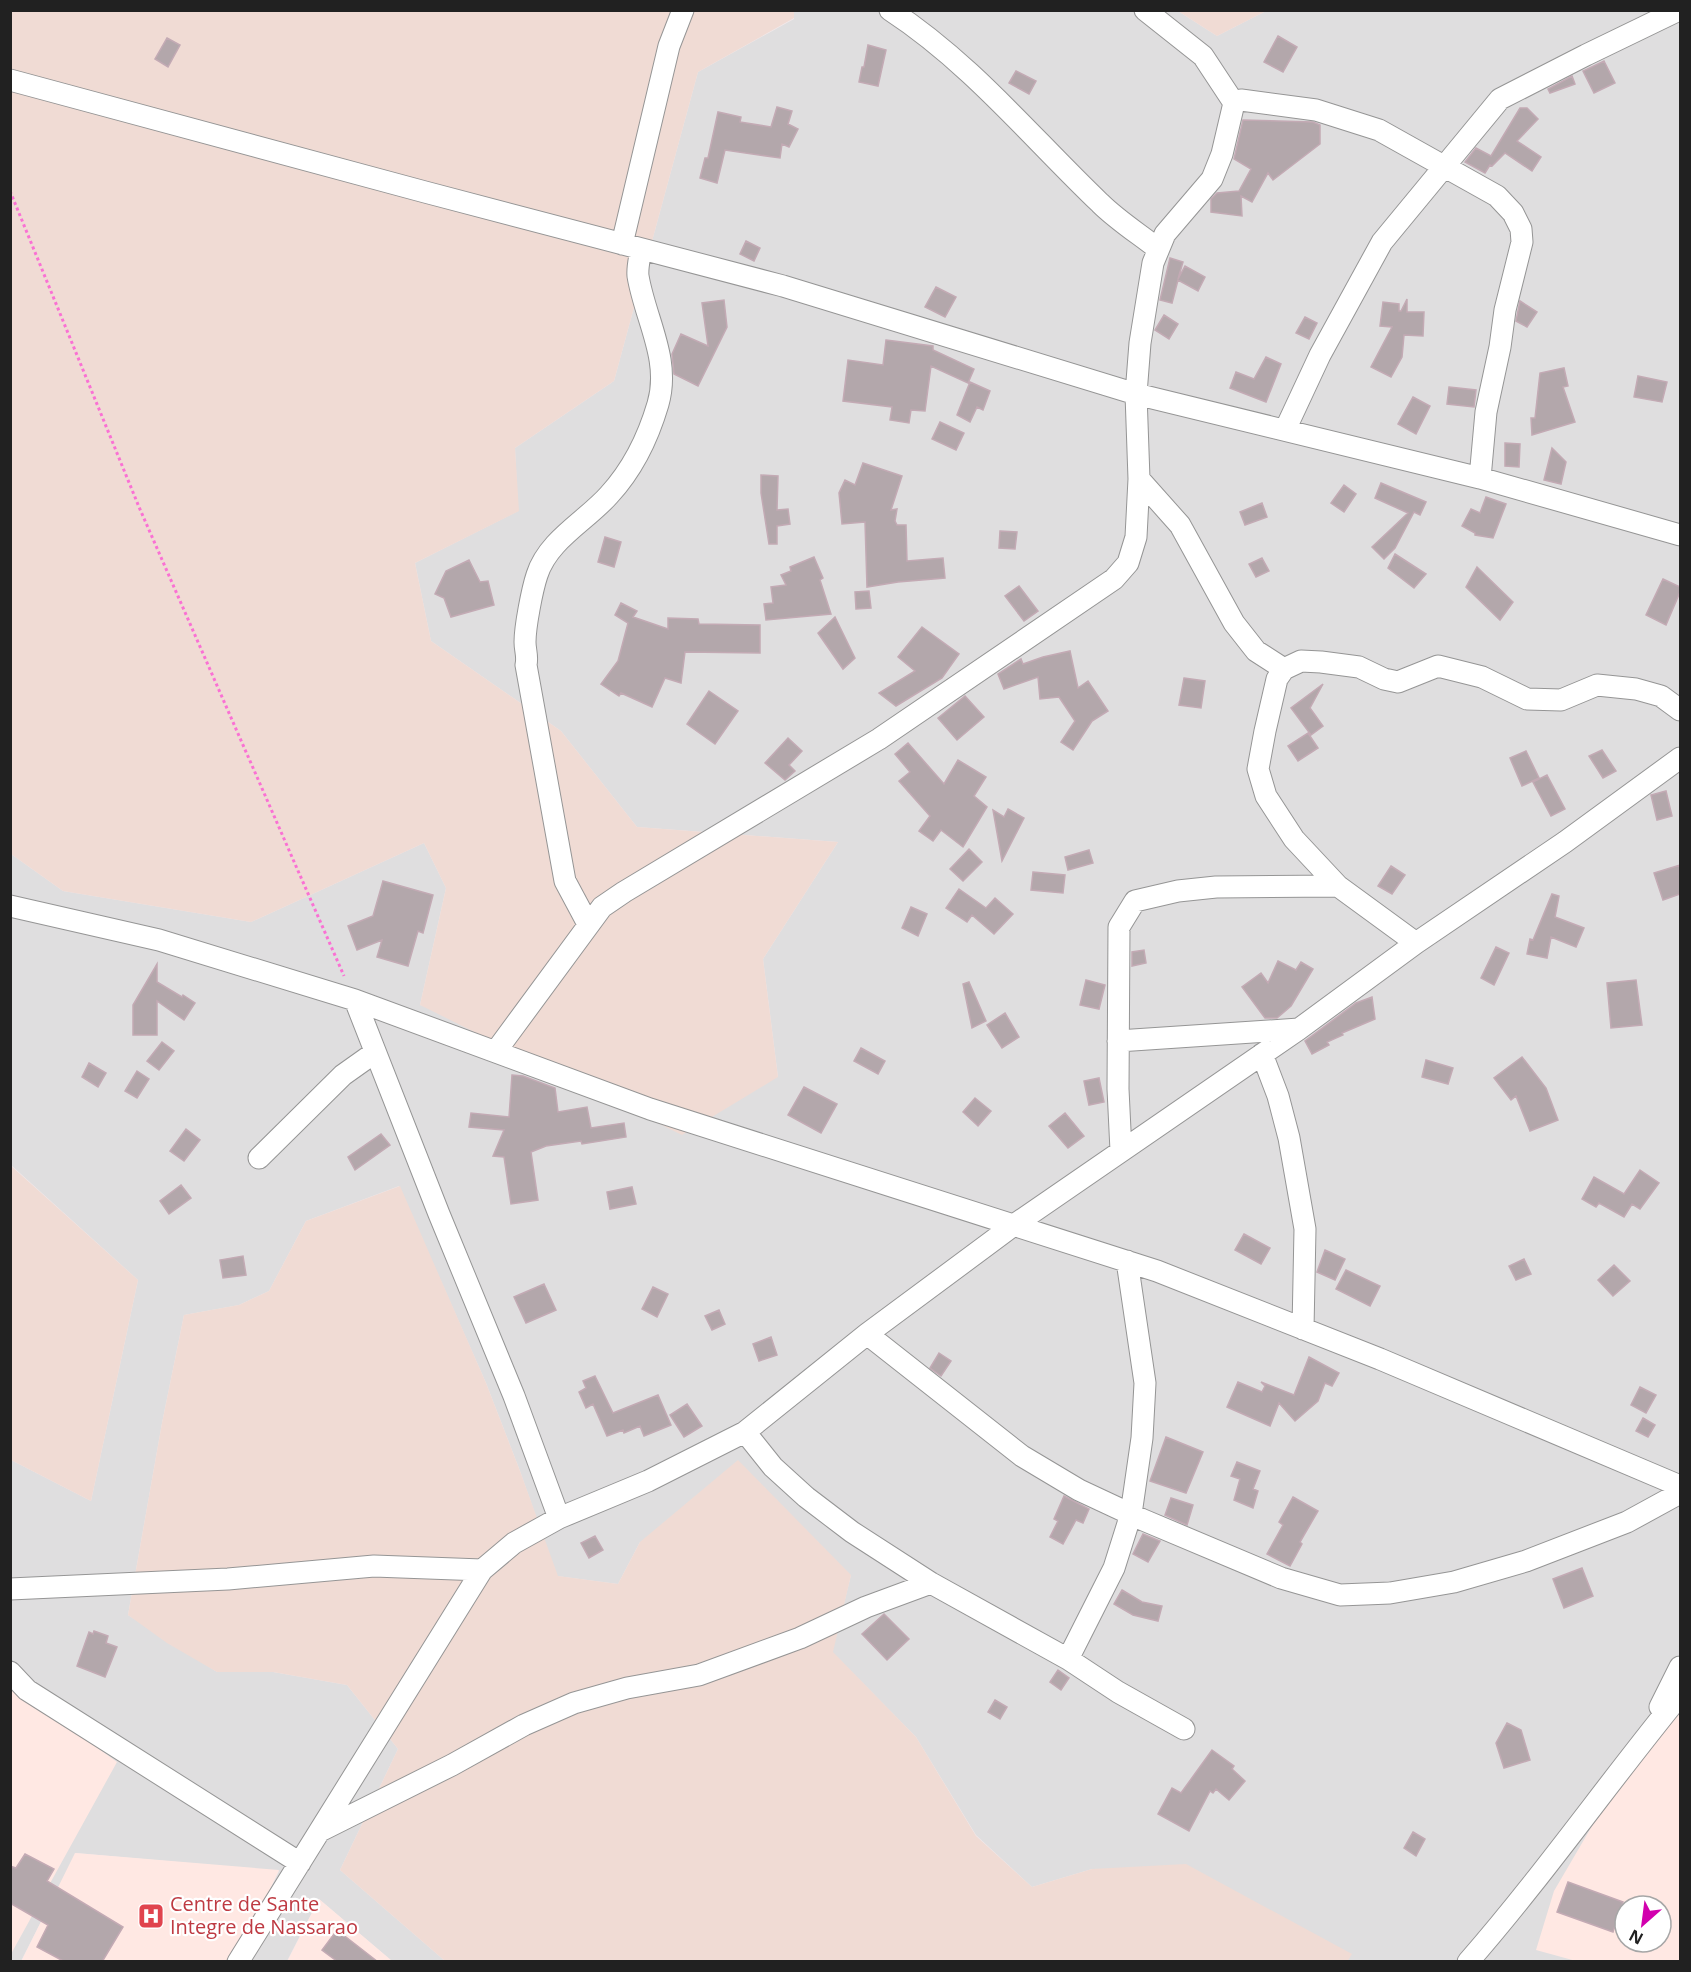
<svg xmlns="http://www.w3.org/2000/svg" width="1691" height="1972" viewBox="0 0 1691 1972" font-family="'Open Sans',sans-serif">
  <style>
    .residential { fill: #dfdedf; fill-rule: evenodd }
    .education { fill: #ffe8e3; fill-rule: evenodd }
    .farmland { fill: #f0dbd4 }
    .building { fill: #b3a7ab; stroke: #c3aab4; stroke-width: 1.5 }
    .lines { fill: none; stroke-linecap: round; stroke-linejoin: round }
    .minor-casing { stroke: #959595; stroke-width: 23 }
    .path { stroke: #fa71d4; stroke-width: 3; stroke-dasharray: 3 3; stroke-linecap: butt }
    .minor { stroke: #fff; stroke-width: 21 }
    .labels { text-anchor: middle; stroke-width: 4.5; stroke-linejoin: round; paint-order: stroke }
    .health-label { font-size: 20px; fill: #be3a42; stroke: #fff; text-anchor: start }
  </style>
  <rect width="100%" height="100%" fill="#f1e8ea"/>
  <path class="residential" d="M794 11H1178L1217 36 1266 11H1680V1961H1347L1351 1954 1092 1869 1032 1887 976 1835 916 1737 832 1652 851 1575 640 1542 618 1584 557 1576 520 1471 486 1383 399 1186 306 1221 269 1291 239 1305 184 1315 162 1423 128 1615 217 1672H273L347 1685 398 1749 340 1870 445 1961H392L319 1899 287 1961H236L279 1871 76 1853 21 1961H11V1460L91 1501 138 1280 11 1165V854L63 891 251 922 424 843 446 888 420 1005 778 1077 763 959 838 842 637 827 561 731 431 641 415 563 518 511 515 448 614 381 698 72 794 19ZM1625 1906H1661V1942H1625Z"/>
  <path class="education" d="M11 1685 117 1762 11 1954Z
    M1680 1700V1961H1576L1536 1950 1554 1891 1640 1744ZM1625 1906H1661V1942H1625Z
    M75 1853 279 1870 236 1961 21 1962Z
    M319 1899 392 1961 287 1962Z"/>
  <path class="farmland" d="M11 11H794V18L698 72 614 381 515 448 519 511 415 563 431 641 561 731 637 827 838 842 763 959 778 1077 682 1135 420 1005 446 888 424 843 251 922 63 891 11 854Z
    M1178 11H1266L1217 36Z
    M10 1165 138 1280 91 1501 11 1460Z
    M400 1186 486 1383 520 1471 558 1576 618 1584 640 1542 738 1460 851 1575 833 1652 916 1737 976 1836 1032 1887 1092 1869 1186 1864 1352 1954 1347 1962 445 1961 340 1870 398 1749 347 1685 273 1672H217L167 1643 128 1615 162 1423 184 1315 239 1305 269 1291 306 1221Z"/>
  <path class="building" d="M1278 36 1297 47 1283 72 1264 62Z
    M167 38 180 45 168 67 155 59Z
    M868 45 886 50 878 86 859 82 862 67H864Z
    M1604 61 1615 83 1594 93 1583 71Z
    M1016 71 1036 81 1029 94 1009 83Z
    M1572 76 1575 84 1550 93 1548 89Z
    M777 107 792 111 788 124 798 129 789 147 782 144 780 158 725 150 717 183 700 178 705 158H708L718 112 741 117 740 122 771 127Z
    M1520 108H1527L1538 119 1517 141 1541 157 1532 171 1505 153 1492 166 1490 165 1485 173 1465 162 1476 148 1491 156Z
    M1243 120 1313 122 1320 125V144L1273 180 1268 173 1252 202 1241 196 1242 216 1211 212V199L1217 193 1239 191 1251 169 1234 159Z
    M746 241 760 248 754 261 740 254Z
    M1170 258 1183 262 1178 279 1185 266 1205 277 1198 291 1178 280 1172 303 1160 300Z
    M936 287 956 297 945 317 925 307Z
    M1407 299V312H1424L1423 336 1404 335 1402 357 1391 377 1371 367 1392 327 1380 326 1383 302 1399 304V311H1401Z
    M724 300 727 327 698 386 674 374 672 354 681 334 708 346 702 303Z
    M1520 301 1537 312 1527 327 1516 321Z
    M1164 315 1178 324 1169 339 1155 330Z
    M1305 317 1317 323 1309 339 1296 333Z
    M886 340 933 346V350L974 369 968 383 931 366 925 411 911 410 909 423 890 420 892 407 843 401 848 360 883 365Z
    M1266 357 1281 364 1266 402 1230 388 1236 372 1254 379Z
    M1564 368 1568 386 1563 387 1575 422 1532 435 1531 418H1535L1540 373Z
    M1638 376 1667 382 1662 402 1634 397Z
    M970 382 990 391 983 410 977 407 970 422 957 415Z
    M1449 387 1476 390 1474 407 1447 404Z
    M1413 397 1430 406 1416 434 1398 424Z
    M940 422 964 433 956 450 932 439Z
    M1505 443 1520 444 1519 467 1505 466Z
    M1552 448 1566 462 1561 484 1544 480Z
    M863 463 902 476 891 510 897 509 895 521 897 525H906L907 561 943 558 945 578 898 582 867 587 865 522 842 524 839 493 845 480 855 485Z
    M761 475 778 476 777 510 788 509 790 524 777 526V544H769L761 493Z
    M1381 483 1426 502 1420 515 1414 512 1395 548 1384 559 1372 547 1408 513 1375 498Z
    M1344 485 1356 494 1344 512 1331 503Z
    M1486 497 1506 504 1493 538 1475 535V533L1462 526 1471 509 1480 513Z
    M1262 503 1267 517 1245 525 1240 512Z
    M1000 531 1017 532 1015 549 999 548Z
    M605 537 621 542 614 567 598 562Z
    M1395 554 1426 574 1414 588 1388 568Z
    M814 557 823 578 820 580 831 614 766 620 764 604 773 603 771 587 786 585 781 575 791 571 790 567Z
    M1262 558 1269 571 1256 577 1249 564Z
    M469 560 480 582 488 581 494 605 451 617 444 598 435 594 446 571Z
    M1477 567 1513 602 1500 620 1466 587Z
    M1663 579 1680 587V592L1666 625 1646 615Z
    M1019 586 1038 611 1024 621 1005 596Z
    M869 591 871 608 856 609 855 592Z
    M621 603 637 611 633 617 668 629V618L698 619 699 624 760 625V653L685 652 681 683 665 678 652 707 621 693 619 696 601 684 618 661 628 623 615 615Z
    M835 617 855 658 843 669 818 633Z
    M922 627 959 654 942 678 896 706 879 693 915 671 898 657Z
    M1070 651 1078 688 1088 681 1108 711 1092 721 1073 750 1061 742 1075 721 1059 697 1040 699 1038 677 1004 689 998 674 1021 659 1023 664 1043 657Z
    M1184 678 1205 681 1201 708 1179 705Z
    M1323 684 1310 708 1323 726 1311 735 1291 708Z
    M709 691 738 711 715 744 687 724Z
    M965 696 984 717 957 740 938 718Z
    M1308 733 1318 748 1298 761 1288 746Z
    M788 738 802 751 789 765 795 771 785 780 765 763Z
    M908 743 944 784 958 760 986 777 974 796 987 807 963 847 941 830 933 841 919 831 930 816 899 781 910 772 895 754Z
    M1602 750 1616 771 1603 778 1589 756Z
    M1526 751 1539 778 1522 786 1510 758Z
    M1547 775 1565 809 1551 816 1533 782Z
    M1666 791 1672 816 1657 820 1651 795Z
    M1008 809 1024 818 1002 861 993 810 1004 817Z
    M969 849 982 862 963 881 950 869Z
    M1089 850 1093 863 1068 870 1065 857Z
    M1680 865V894L1663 900 1654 873Z
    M1391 866 1405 875 1392 894 1378 886Z
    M1033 872 1065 875 1063 893 1031 890Z
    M383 881 433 895 423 933 418 931 408 966 377 957 382 940 357 950 348 926 373 916Z
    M959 889 986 908 995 898 1013 914 994 934 972 915 967 922 946 908Z
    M1552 894 1559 896 1555 917 1584 928 1576 947 1551 937 1547 958 1527 954 1530 939 1533 940Z
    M911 907 927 914 918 936 902 928Z
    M1496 947 1509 953 1494 985 1481 978Z
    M1144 950 1146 963 1132 966V952Z
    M1278 961 1296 970 1301 962 1313 969 1291 1006 1277 1018H1265L1242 987 1261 973 1268 983Z
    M157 964V982L182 997 183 995 195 1003 184 1020 157 1001V1035H133V1005Z
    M1086 980 1105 985 1099 1009 1080 1005Z
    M1636 980 1642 1025 1611 1028 1607 983Z
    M969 982 986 1021 972 1028 963 984Z
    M1372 997 1375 1019 1342 1033 1343 1035 1327 1042 1329 1045 1312 1054 1305 1041 1356 1003Z
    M1005 1013 1019 1037 1002 1048 987 1025Z
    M162 1042 174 1051 159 1070 147 1061Z
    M861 1048 885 1061 878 1074 854 1061Z
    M1522 1057 1546 1088 1558 1120 1530 1131 1516 1096 1511 1100 1494 1078Z
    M1426 1060 1453 1068 1448 1084 1422 1077Z
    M89 1063 106 1073 98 1087 82 1077Z
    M137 1071 149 1079 137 1098 125 1091Z
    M512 1075 523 1076 555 1088 558 1112 587 1107 591 1128 624 1123 626 1137 582 1144 581 1141 546 1146 531 1152 538 1200 511 1204 504 1157 493 1156 504 1130 469 1127 471 1113 509 1117Z
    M1099 1078 1104 1102 1089 1105 1084 1081Z
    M804 1087 837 1104 821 1133 788 1115Z
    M975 1098 991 1111 978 1126 963 1112Z
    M1065 1113 1084 1136 1068 1148 1049 1126Z
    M186 1129 200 1140 184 1161 170 1151Z
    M381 1134 390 1145 355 1170 348 1157Z
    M1640 1170 1659 1183 1640 1209 1632 1204 1624 1217 1599 1203 1596 1207 1582 1199 1594 1177 1624 1194Z
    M181 1185 191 1198 169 1214 160 1201Z
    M632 1187 636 1204 610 1209 607 1192Z
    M1244 1234 1270 1248 1261 1264 1235 1250Z
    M1325 1250 1345 1259 1335 1280 1317 1272Z
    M243 1256 246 1275 223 1278 220 1260Z
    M1524 1259 1531 1274 1516 1280 1509 1266Z
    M1614 1265 1630 1281 1613 1296 1598 1280Z
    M1346 1270 1380 1286 1370 1306 1336 1289Z
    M544 1284 556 1310 526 1323 514 1297Z
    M653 1287 668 1294 657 1317 642 1309Z
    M719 1310 725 1324 712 1330 705 1316Z
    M771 1337 777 1355 759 1361 753 1344Z
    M939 1353 951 1361 941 1376 930 1368Z
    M1309 1357 1339 1373 1332 1386 1325 1383 1318 1401 1295 1421 1279 1403 1270 1426 1227 1407 1238 1382 1262 1392 1265 1386 1261 1382 1294 1395Z
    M595 1376 613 1413 658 1395 671 1425 644 1436 640 1426 624 1433 623 1430 607 1436 593 1404 586 1408 579 1392 586 1388 583 1381Z
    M1640 1387 1656 1395 1646 1413 1631 1405Z
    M687 1404 702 1426 684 1437 670 1415Z
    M1643 1418 1655 1425 1648 1437 1636 1431Z
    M1166 1437 1203 1452 1186 1493 1150 1481Z
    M1237 1462 1260 1471 1253 1489 1258 1491 1253 1508 1234 1500 1240 1479 1231 1476Z
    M1064 1496 1089 1509 1083 1523 1076 1520 1063 1544 1050 1537 1058 1521 1054 1519Z
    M1293 1497 1318 1511 1300 1542 1302 1544 1290 1566 1267 1554 1283 1525 1279 1522Z
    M1171 1498 1193 1505 1187 1525 1165 1515Z
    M1143 1534 1160 1541 1148 1562 1133 1554Z
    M595 1536 603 1550 589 1558 581 1543Z
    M1582 1568 1593 1596 1564 1608 1553 1579Z
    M1122 1590 1142 1602 1162 1606 1158 1621 1133 1615 1114 1604Z
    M884 1614 909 1639 887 1660 862 1634Z
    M94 1631 108 1636 106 1643 117 1647 105 1677 77 1666 89 1632 93 1634Z
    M1058 1670 1069 1678 1061 1690 1050 1682Z
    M995 1700 1007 1707 1000 1719 988 1712Z
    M1507 1723 1521 1730 1530 1760 1504 1768 1496 1743Z
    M1212 1750 1234 1766 1232 1769 1245 1781 1229 1800 1216 1789 1213 1793 1210 1791 1189 1831 1158 1814 1172 1788 1181 1793Z
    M1413 1832 1425 1839 1416 1856 1404 1848Z
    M25 1854 54 1869 47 1881 123 1927 102 1962H65L37 1947 48 1925 10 1903V1866L16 1868Z
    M1568 1882 1623 1902 1613 1932 1557 1912Z
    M337 1930 378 1962H338L322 1950Z"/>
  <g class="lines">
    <defs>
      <path id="minor" d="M890 10C971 63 1031 137 1100 203 1117 220 1139 234 1158 249
        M10 80 425 192 783 286 1136 394 1480 478 1680 535
        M1234 103 1241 100 1316 110 1379 130 1497 196 1513 213 1521 229 1522 242 1505 310 1500 347 1486 412 1480 478
        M622 244 669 46 683 10
        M1285 430 1320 355 1382 242 1500 99 1586 55 1679 10
        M1139 479 1180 525 1234 623 1256 651 1284 669
        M10 906 159 940 355 1000 650 1109 1157 1271 1380 1359 1680 1486
        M588 924 565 881 526 665C528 656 525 651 525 642 525 627 532 590 537 575 548 540 586 521 609 495 633 469 648 438 658 404 671 359 645 319 638 276 637 267 640 257 641 249
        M1416 943 1338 886 1294 839 1266 796 1258 769 1265 731 1277 679 1284 669 1301 661 1321 662 1359 667 1384 679 1398 682 1438 666 1482 677 1527 699 1561 700 1597 685 1636 689 1661 696 1680 710
        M355 1000 439 1214 514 1396 559 1518
        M1118 1041 1299 1029
        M496 1051 602 907 624 892 879 739 1114 579 1128 563 1136 537 1139 479 1136 394 1140 343 1153 263 1165 234 1212 179 1222 154 1234 103 1203 56 1145 10
        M1262 1054 1278 1096 1289 1138 1305 1229 1303 1329
        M1121 1151 1118 1089 1119 927 1135 901 1178 891 1216 887 1338 886
        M259 1158 343 1075 374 1053
        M867 1334 1022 1456 1079 1490 1141 1519 1281 1578 1340 1595 1390 1593 1454 1582 1526 1561 1627 1522 1680 1493
        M745 1432 773 1467 806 1497 852 1532 931 1583 1068 1659 1118 1692 1184 1729
        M10 1589 228 1579 374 1566 482 1570
        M1068 1659 1114 1568 1131 1514 1142 1438 1145 1383 1127 1261
        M10 1672 27 1690 300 1863
        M1660 1707 1680 1667
        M320 1831 452 1765 524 1725 574 1703 627 1688 699 1675 800 1638 866 1607 931 1583
        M238 1962 482 1570 514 1543 559 1518 648 1481 745 1432 867 1334 1014 1225 1299 1029 1416 943 1565 842 1680 758
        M1468 1962C1543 1876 1608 1783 1680 1695"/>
    </defs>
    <use href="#minor" class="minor-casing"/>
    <path class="path" d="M10 191 139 507 344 976"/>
    <use href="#minor" class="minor"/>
  </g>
  <defs>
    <symbol id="hospital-square" viewBox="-11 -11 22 22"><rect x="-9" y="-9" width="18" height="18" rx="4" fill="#e0444e" stroke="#fff"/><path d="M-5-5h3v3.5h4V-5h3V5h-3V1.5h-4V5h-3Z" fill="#fff"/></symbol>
  </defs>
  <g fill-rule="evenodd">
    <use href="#hospital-square" x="136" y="1901" width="30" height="30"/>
  </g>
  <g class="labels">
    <g class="health-label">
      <text x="170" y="1911">Centre de Sante<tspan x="170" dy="23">Integre de Nassarao</tspan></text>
    </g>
  </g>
  <rect width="1691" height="1972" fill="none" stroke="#212121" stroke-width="24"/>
  <g transform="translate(1643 1924) rotate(208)"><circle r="28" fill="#ffffff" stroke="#a6a6a6" stroke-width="1.5"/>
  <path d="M0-4.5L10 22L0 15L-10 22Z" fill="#d200ae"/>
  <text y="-9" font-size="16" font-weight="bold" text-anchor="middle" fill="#212121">N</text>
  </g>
</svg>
